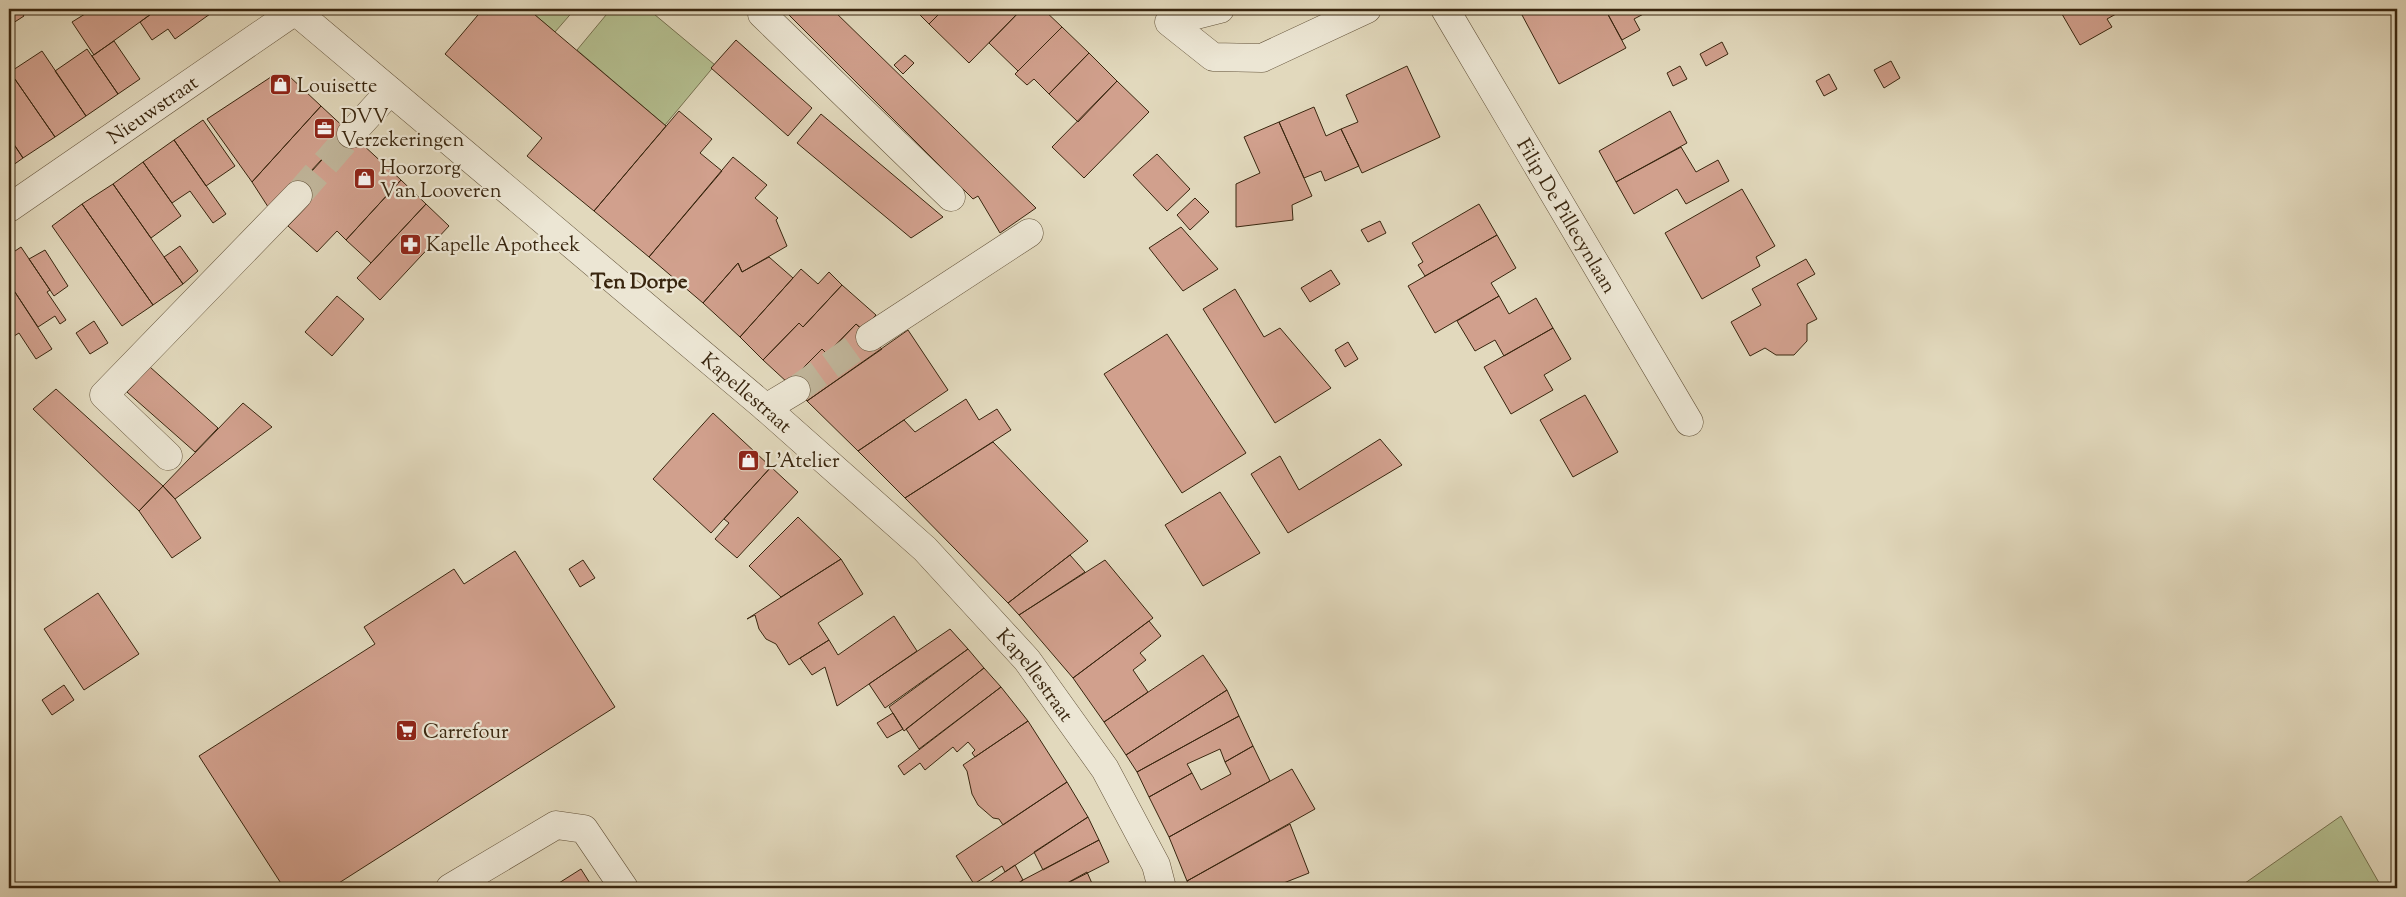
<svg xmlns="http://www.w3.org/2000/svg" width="2406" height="897" viewBox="0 0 2406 897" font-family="'Sorts Mill Goudy',serif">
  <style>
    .green { fill: #b4bf90; stroke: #767250 }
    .building { fill: #d1a08d; stroke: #39260f }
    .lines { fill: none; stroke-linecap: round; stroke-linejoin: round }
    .minor-tunnel { stroke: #c0b59a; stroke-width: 28; stroke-dasharray: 28 14; stroke-linecap: butt }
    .minor-casing { stroke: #63533a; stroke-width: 29 }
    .minor { stroke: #ece6d4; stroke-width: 28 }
    .labels { text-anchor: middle; stroke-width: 4.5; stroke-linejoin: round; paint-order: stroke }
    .poi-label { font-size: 20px; fill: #39260f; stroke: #ece6d4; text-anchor: start }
    .street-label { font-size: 20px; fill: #39260f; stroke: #ece6d4 }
    .neighbourhood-label { font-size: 21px; font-weight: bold; fill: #39260f; stroke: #ece6d4 }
  </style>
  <rect width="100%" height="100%" fill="#e2d9bd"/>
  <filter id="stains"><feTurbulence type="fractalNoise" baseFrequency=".004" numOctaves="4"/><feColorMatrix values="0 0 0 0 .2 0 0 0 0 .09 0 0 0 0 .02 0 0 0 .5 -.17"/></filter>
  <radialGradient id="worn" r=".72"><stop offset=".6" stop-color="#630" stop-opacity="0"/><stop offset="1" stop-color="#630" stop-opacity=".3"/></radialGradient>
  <path class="green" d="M528 9H575L555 32Z
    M611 9H648L715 65 665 125 577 50Z
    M2341 816 2382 888H2238Z"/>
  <path class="building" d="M9 9H19L24 16 10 25Z
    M93 9H158L94 55 72 22Z
    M158 9H217L175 39 168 29 152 40 140 22Z
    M483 9H528L666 126 594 211 527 156 542 138 445 54Z
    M783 9H832L1036 208 1000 233 978 196 973 199Z
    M914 9H944L929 24Z
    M944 9H1022L969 63 929 24Z
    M1022 9H1043L1062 27 1018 71 989 43Z
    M1533 9H1582L1585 13 1593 9H1605L1626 48 1559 84 1522 15Z
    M1605 9H1653L1634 19 1640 30 1622 40Z
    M2059 9H2125L2107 19 2112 27 2080 45Z
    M1062 27 1089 53 1049 94 1034 79 1027 85 1015 74Z
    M736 40 812 108 788 136 711 68Z
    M114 41 140 79 118 94 92 56Z
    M1722 42 1728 54 1706 66 1700 54Z
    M87 49 118 94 86 116 55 71Z
    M42 51 86 116 55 137 10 72Z
    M1089 53 1117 81 1078 122 1049 94Z
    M905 55 914 63 903 74 894 65Z
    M1891 61 1900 78 1884 88 1874 70Z
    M1407 66 1440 137 1362 173 1341 129 1358 122 1346 95Z
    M1680 66 1687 79 1673 86 1667 73Z
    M10 72 55 137 23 158 9 137Z
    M1829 74 1837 89 1824 96 1816 81Z
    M274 75 289 76 321 106 252 182 207 119Z
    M1117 81 1149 112 1084 178 1052 147Z
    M321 106 348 131 272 213 252 182Z
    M1314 107 1326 136 1341 129 1359 166 1325 181 1321 171 1304 178 1279 122Z
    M679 111 712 139 700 153 722 171 649 257 594 211Z
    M1670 111 1687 143 1616 182 1599 151Z
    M821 114 943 217 911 238 797 143Z
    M203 120 235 166 206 186 174 140Z
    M1279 122 1312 196 1292 205 1293 220 1236 227V184L1260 173 1244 137Z
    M348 131 401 180 346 240 337 231 317 252 288 226 309 204 294 191Z
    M9 137 23 158 9 168Z
    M174 140 226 214 213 223 190 191 172 203 143 162Z
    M1681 147 1696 172 1718 160 1729 181 1686 204 1677 189 1634 214 1616 182Z
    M1157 154 1190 189 1167 211 1133 175Z
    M733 157 767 185 755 198 778 218 776 220 787 246 742 272 738 263 703 303 649 257Z
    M143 162 181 216 151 238 113 184Z
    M401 180 426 204 371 263 346 240Z
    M113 184 183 284 153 305 82 204Z
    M1742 189 1775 246 1756 257 1760 266 1702 299 1665 233Z
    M1195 198 1209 212 1190 230 1177 215Z
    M82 204 153 305 122 326 52 226Z
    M426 204 449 226 380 300 357 278Z
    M1479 204 1497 235 1425 276 1418 265 1423 262 1412 243Z
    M1380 221 1386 233 1368 242 1361 230Z
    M1181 227 1218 269 1183 291 1149 248Z
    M1497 235 1516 268 1491 283 1499 296 1435 333 1408 286Z
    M180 246 198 271 183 284 164 257Z
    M21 247 50 290 47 292 66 320 60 324 55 316 38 327 9 283V255Z
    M45 250 68 286 54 296 29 259Z
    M769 257 793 278 740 337 703 303 738 263 742 272Z
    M1806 259 1815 274 1797 284 1817 319 1807 324V341L1794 355H1776L1765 348 1750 356 1731 322 1761 305 1752 289Z
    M801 269 818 284 829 272 842 285 803 327 799 323 763 360 740 337Z
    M1331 270 1340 284 1310 302 1301 288Z
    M9 283 52 349 36 359 19 333 11 338 9 335Z
    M842 285 876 315 862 329 856 324 827 354 822 349 788 383 763 360 799 323 803 327Z
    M1235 289 1264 337 1280 328 1331 388 1275 423 1203 309Z
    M337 296 364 319 332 356 305 332Z
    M1499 296 1509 314 1536 298 1553 328 1504 356 1495 340 1475 351 1457 321Z
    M94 321 108 343 90 354 76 333Z
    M856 324 882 349 807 401 788 383 822 349 827 354Z
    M1553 328 1571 359 1544 375 1553 390 1511 414 1484 367Z
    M908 330 948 390 858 451 807 401Z
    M1167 334 1246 453 1182 493 1104 374Z
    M1348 342 1358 359 1345 367 1335 350Z
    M150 367 218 428 195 452 127 392Z
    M56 389 163 486 139 511 33 409Z
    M1585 395 1618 452 1573 477 1540 420Z
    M966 399 979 420 997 409 1011 430 905 498 858 451 904 420 915 432Z
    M243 403 272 427 175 499 163 486Z
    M713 413 771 467 711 533 653 479Z
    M1380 439 1402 465 1288 533 1251 474 1280 456 1299 490Z
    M993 442 1088 541 1008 603 905 498Z
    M771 467 798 492 737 558 715 539 729 523 724 519Z
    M163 486 175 499 201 538 172 558 139 511Z
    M1220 492 1260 553 1203 586 1165 525Z
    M798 517 841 559 781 597 749 566Z
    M515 551 615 707 331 888H284L199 756 375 644 364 627 454 569 464 584Z
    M1070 555 1085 572 1019 615 1008 603Z
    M841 559 863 594 818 623 829 640 789 665 776 644 766 639 759 629 755 615 747 619Z
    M583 560 595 578 580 587 569 569Z
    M1105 560 1153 618 1073 678 1019 615Z
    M98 593 139 654 84 690 44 629Z
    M894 616 917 651 837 706 825 667 812 675 800 658 829 640 838 655Z
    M1149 621 1161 636 1140 653 1146 660 1133 670 1148 692 1104 722 1073 678Z
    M950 629 968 649 885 708 869 684Z
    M968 649 984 668 904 731 889 707Z
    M1203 655 1227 690 1126 755 1104 722Z
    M984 668 1001 687 919 749 906 729Z
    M64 685 74 700 52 715 42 700Z
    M1001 687 1028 721 975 757 972 753 975 750 968 742 957 752 953 747 925 770 920 763 904 775 898 766Z
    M1227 690 1239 716 1137 772 1126 755Z
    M893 713 903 729 887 738 877 723Z
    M1239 716 1253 746 1225 762 1220 749 1187 764 1192 773 1149 797 1137 772Z
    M1028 721 1067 782 1003 825 999 819 993 818 978 805 972 794 967 771 963 765Z
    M1253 746 1270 781 1169 837 1149 797 1192 773 1201 790 1231 774 1225 762Z
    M1292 769 1315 809 1187 881 1169 837Z
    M1067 782 1088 817 1005 872 1002 866 974 884 956 856Z
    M1088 817 1099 840 1043 870 1034 852Z
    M1290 824 1309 873 1271 888H1190L1187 881Z
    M1099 840 1109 862 1058 888H1011L1023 880Z
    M1015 865 1023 880 1011 888H989L986 885Z
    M581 869 593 888H551Z
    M1087 872 1094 888H1058Z"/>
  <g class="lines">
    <path class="minor-tunnel" d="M298 195 351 134
      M796 390 870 337"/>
    <defs>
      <g id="minor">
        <path id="s1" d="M293 9 766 408 925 549 1027 660 1105 769 1156 865 1162 888"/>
        <path d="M1220 9 1169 22 1213 57 1262 58 1367 9"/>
        <path id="s2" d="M1445 9 1689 422"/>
        <path d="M762 14 951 197"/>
        <path d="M351 134 390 91"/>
        <path id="s3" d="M9 208 295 11"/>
        <path d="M870 337 1029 233"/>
        <path d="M766 408 796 390"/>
        <path d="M168 456 104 395 298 195"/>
        <path d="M450 888 556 825 584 829 624 888"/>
      </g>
    </defs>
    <use href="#minor" class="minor-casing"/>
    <use href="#minor" class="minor"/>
  </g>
  <defs>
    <symbol id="shop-square" viewBox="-11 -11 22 22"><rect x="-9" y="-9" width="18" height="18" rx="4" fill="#8f2418" stroke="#ece6d4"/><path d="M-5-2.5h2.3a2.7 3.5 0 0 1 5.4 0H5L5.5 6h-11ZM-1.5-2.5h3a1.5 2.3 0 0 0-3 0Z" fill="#fff"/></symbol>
    <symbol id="office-square" viewBox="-11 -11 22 22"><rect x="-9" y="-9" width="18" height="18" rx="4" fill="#8f2418" stroke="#ece6d4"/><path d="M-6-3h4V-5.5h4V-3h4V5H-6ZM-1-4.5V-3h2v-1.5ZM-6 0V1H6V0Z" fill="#fff"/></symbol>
    <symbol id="pharmacy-square" viewBox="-11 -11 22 22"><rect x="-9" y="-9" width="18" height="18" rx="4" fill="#8f2418" stroke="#ece6d4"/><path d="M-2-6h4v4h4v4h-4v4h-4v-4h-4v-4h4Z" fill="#fff"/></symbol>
    <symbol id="supermarket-square" viewBox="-11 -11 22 22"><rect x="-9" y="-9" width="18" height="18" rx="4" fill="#8f2418" stroke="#ece6d4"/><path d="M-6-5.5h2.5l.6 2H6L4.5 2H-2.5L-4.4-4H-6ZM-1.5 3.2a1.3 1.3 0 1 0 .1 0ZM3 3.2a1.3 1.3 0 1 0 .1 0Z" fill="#fff"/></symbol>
  </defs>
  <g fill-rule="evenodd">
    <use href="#shop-square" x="268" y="72" width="25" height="25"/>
    <use href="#office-square" x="312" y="116" width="25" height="25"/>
    <use href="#shop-square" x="352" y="166" width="25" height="25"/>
    <use href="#pharmacy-square" x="398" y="232" width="25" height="25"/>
    <use href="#shop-square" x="736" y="448" width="25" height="25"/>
    <use href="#supermarket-square" x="394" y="718" width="25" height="25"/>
  </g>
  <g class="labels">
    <g class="poi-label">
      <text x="297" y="92">Louisette</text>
      <text x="341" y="123">DVV<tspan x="341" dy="23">Verzekeringen</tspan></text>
      <text x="380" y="174">Hoorzorg<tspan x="380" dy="23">Van Looveren</tspan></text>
      <text x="426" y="251">Kapelle Apotheek</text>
      <text x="765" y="467">L'Atelier</text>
      <text x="423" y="738">Carrefour</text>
    </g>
    <g class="street-label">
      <text dy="7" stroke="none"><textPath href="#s3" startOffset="174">Nieuwstraat</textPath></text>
      <text dy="7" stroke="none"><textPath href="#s2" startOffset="240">Filip De Pillecynlaan</textPath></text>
      <text dy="7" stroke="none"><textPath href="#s1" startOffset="594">Kapellestraat</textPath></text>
      <text dy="7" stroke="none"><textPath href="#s1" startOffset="999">Kapellestraat</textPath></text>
    </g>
    <g class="neighbourhood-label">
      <text x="639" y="288">Ten Dorpe</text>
    </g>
  </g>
  <rect width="2406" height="897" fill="none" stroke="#e2d9bd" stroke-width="30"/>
  <rect x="10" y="10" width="2386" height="877" fill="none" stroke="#39260f" stroke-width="2.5"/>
  <rect x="15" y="15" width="2376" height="867" fill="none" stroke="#39260f"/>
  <rect width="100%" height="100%" filter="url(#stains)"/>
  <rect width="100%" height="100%" fill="url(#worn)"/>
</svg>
